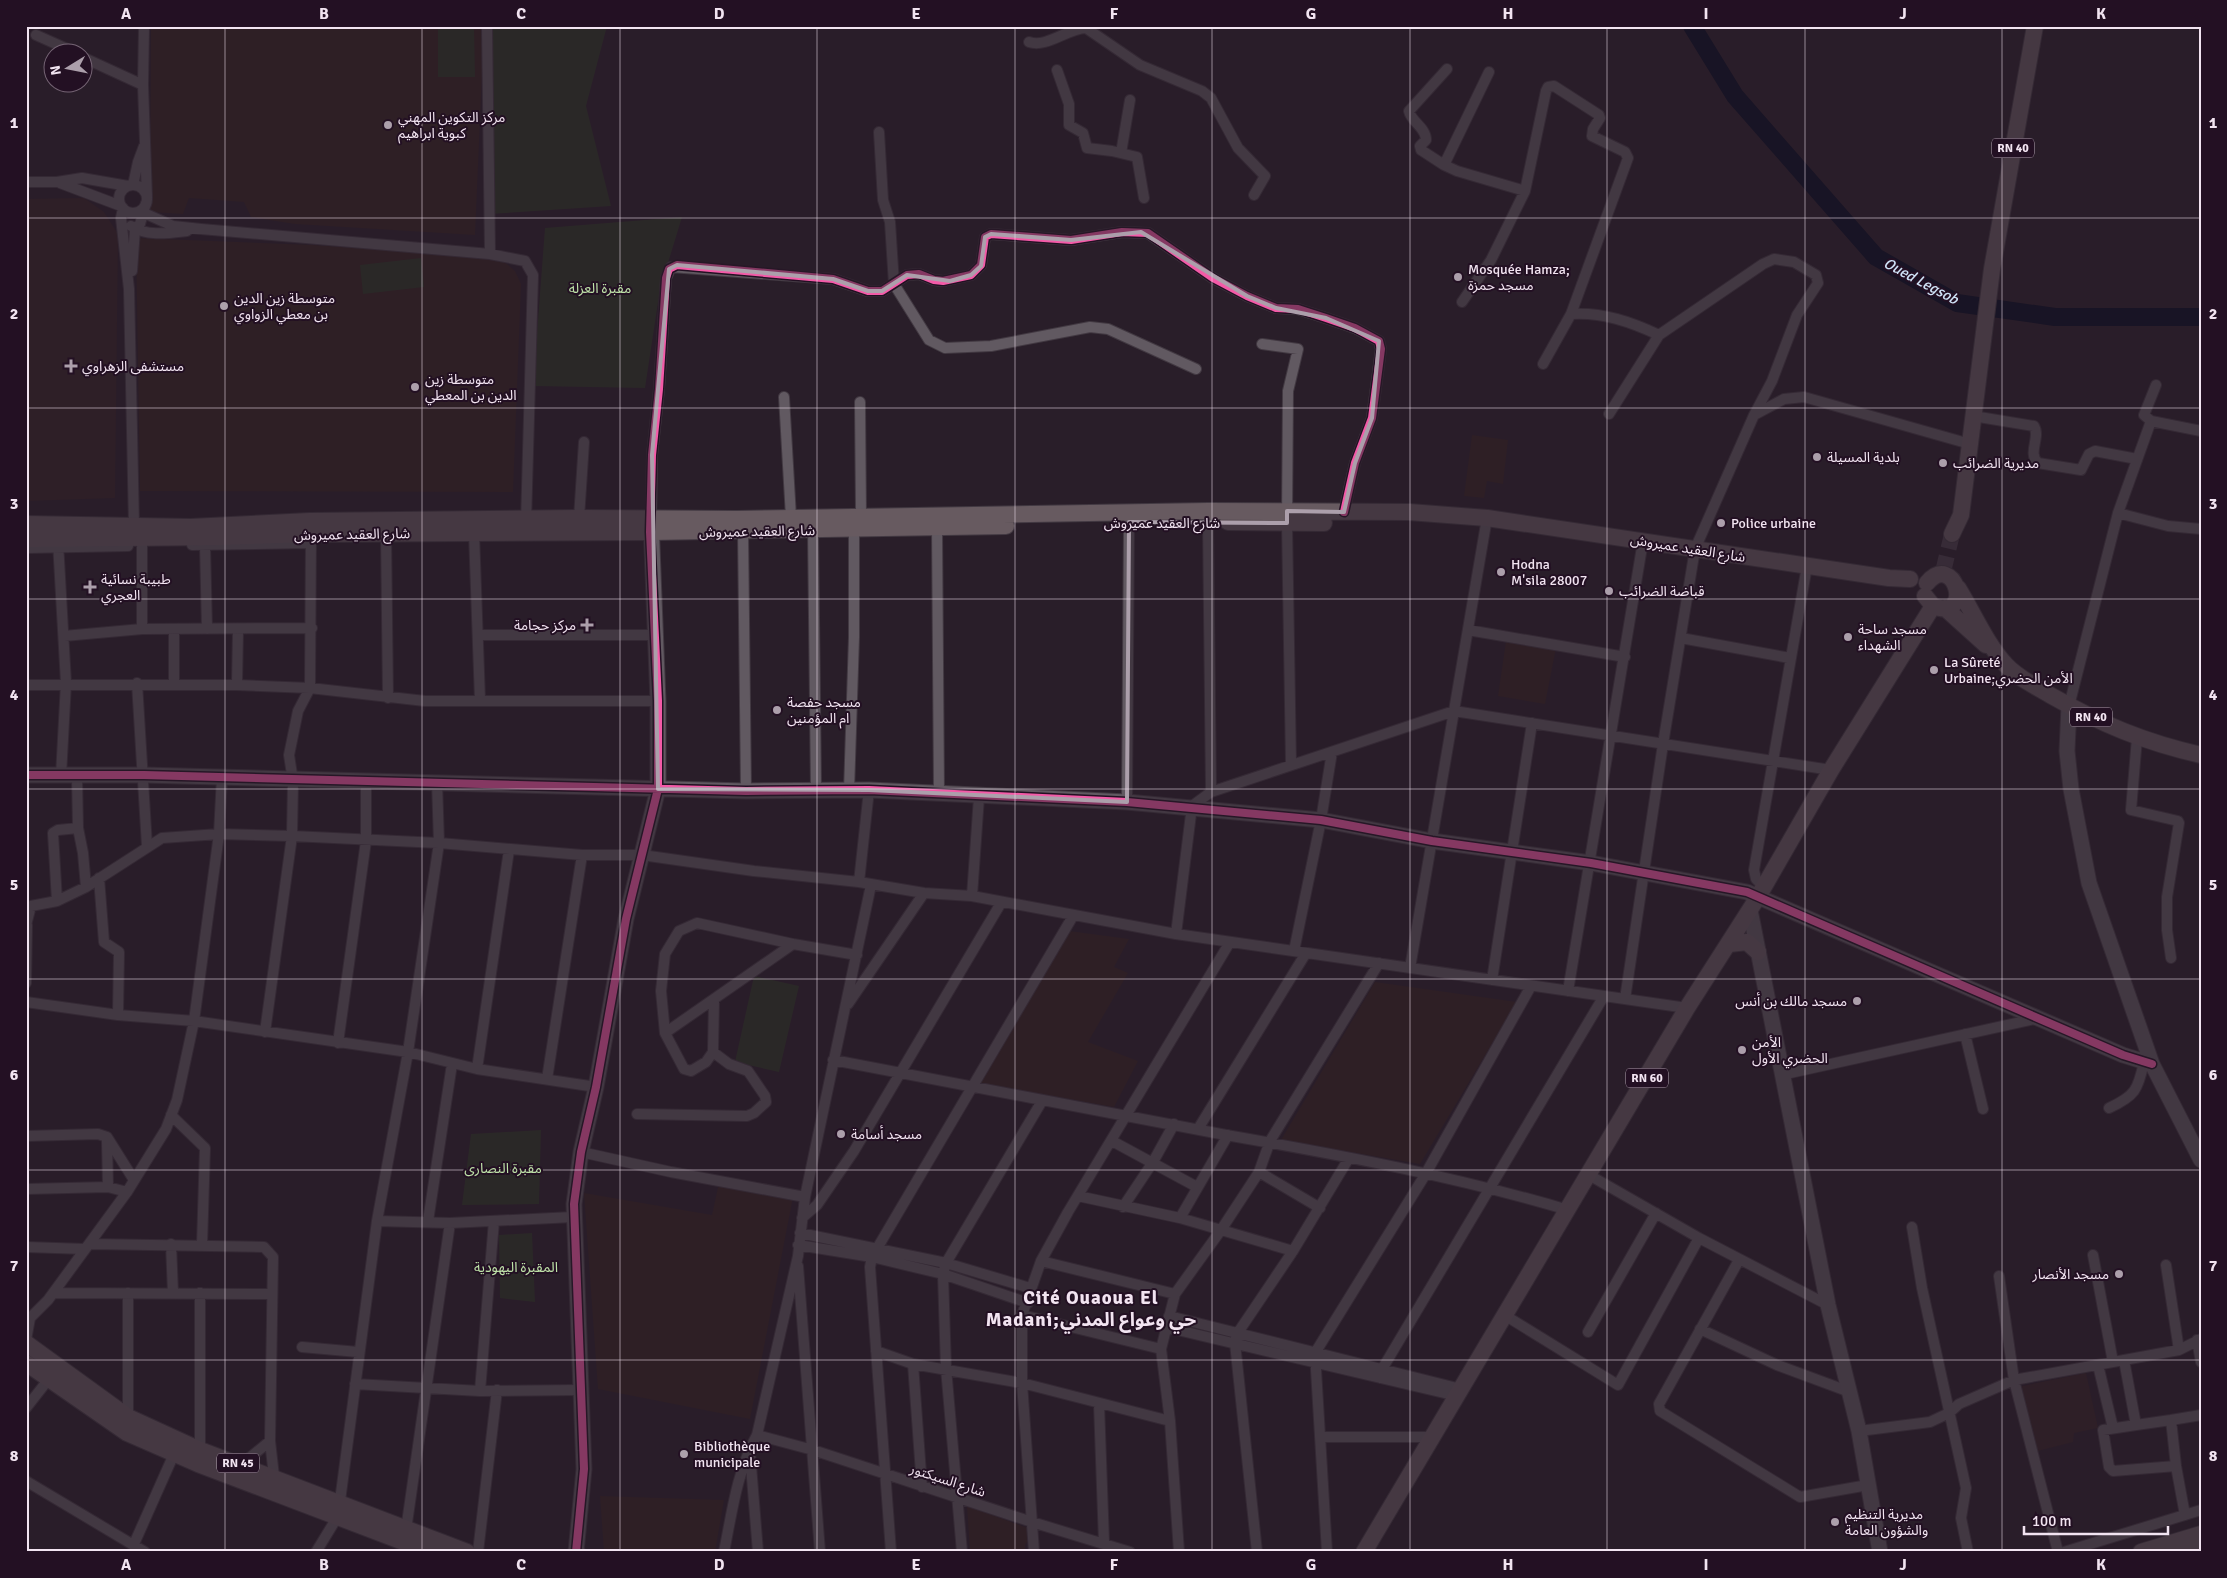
<svg xmlns="http://www.w3.org/2000/svg" width="2227" height="1578" viewBox="0 0 2227 1578" font-family="Signika,'Noto Sans Arabic',sans-serif">
  <style>
    .education { fill: #342221 }
    .medical { fill: #342224 }
    .green { fill: #2c3625 }
    .lines { fill: none; stroke-linecap: round; stroke-linejoin: round }
    .river { stroke: #040a1f; stroke-width: 18 }
    .primary-tunnel { stroke: #473c47; stroke-width: 16; stroke-dasharray: 16 8; stroke-linecap: butt }
    .street-casing { stroke: #423942; stroke-width: 12 }
    .secondary-casing { stroke: #423942; stroke-width: 17 }
    .primary-casing { stroke: #423942; stroke-width: 18 }
    .street { stroke: #615961; stroke-width: 10 }
    .secondary { stroke: #615961; stroke-width: 15 }
    .primary { stroke: #675a60; stroke-width: 16 }
    .cycleway-casing { stroke: #231023; stroke-width: 11 }
    .cycleway { stroke: #f35aa7; stroke-width: 8 }
    .marked { fill: none; stroke: #ac9fab; stroke-width: 4; stroke-linejoin: round }
    .grid { fill: none; stroke: #f2e4f1; stroke-width: 1; stroke-opacity: 0.55 }
    .poi-dot { fill: #ac9fab; stroke: #231023; stroke-width: 2 }
    .labels { text-anchor: middle; stroke-width: 4; stroke-linejoin: round; paint-order: stroke }
    .shield { fill: #231023; stroke: #b4a4b3; stroke-width: 1 }
    .shield-label { font-size: 12px; font-weight: bold; fill: #f2e4f1 }
    .poi-label { font-size: 14px; fill: #f2e4f1; stroke: #231023; text-anchor: start }
    .park-label { font-size: 14px; fill: #bee2a8; stroke: #231023 }
    .street-label { font-size: 14px; fill: #f2e4f1; stroke: #231023 }
    .water-label { font-size: 15px; font-style: italic; fill: #cfe3f7; stroke: #231023 }
    .district-label { font-size: 19px; font-weight: bold; letter-spacing: 1px; fill: #f2e4f1; stroke: #231023 }
    .neatline { fill: none; stroke: #f2e4f1; stroke-width: 2 }
    .grid-label { font-size: 16px; text-anchor: middle; font-weight: bold; fill: #f2e4f1 }
  </style>
  <rect width="100%" height="100%" fill="#291e29"/>
  <path class="education" d="M151 26H484L475 235 295 224 251 217 244 202 189 198 183 214 150 212Z
    M136 238 313 245 483 257 497 259 507 264 515 271 521 284 513 492 140 491Z
    M1472 435 1508 440 1503 484 1487 481 1484 498 1464 496Z
    M1506 641 1556 648 1545 704 1498 696Z
    M1069 931 1129 939 1114 967 1128 973 1088 1042 1138 1061 1114 1107 977 1083Z
    M1375 982 1517 1002 1420 1164 1281 1140Z
    M719 1183 793 1197 750 1419 598 1389 584 1193 712 1215Z
    M600 1496 724 1500 715 1552H604Z
    M967 1506 1028 1528 1029 1540 1025 1545V1549L1029 1552H970Z"/>
  <path class="medical" d="M84 198 104 212 118 234 115 498 26 501V199Z
    M2086 1373 2098 1428 2074 1433 2073 1442 2034 1452 2018 1387Z"/>
  <path class="green" d="M438 26H474L475 77H438Z
    M491 26H607L586 106 611 206 490 214Z
    M682 217 660 289 645 388 533 386 545 228Z
    M421 258 424 287 363 294 360 265Z
    M754 976 799 986 779 1072 735 1062Z
    M541 1130 539 1204 462 1205 471 1134Z
    M532 1233 535 1302 500 1298 499 1235Z"/>
  <g class="lines">
    <path class="river" d="M1692 26 1735 96 1876 257 1957 303 2055 317H2201"/>
    <path class="primary-tunnel" d="M1943 572 1952 534"/>
    <defs>
      <path id="street" d="M144 26 143 85 147 198
        M487 26 490 254
        M36 35 74 52
        M1029 42C1047 48 1066 29 1086 28L1140 65 1202 91 1211 98 1238 148 1265 176 1254 195
        M82 57 143 85
        M1057 70 1069 104V125L1083 133 1087 148 1112 151 1137 157 1144 198
        M879 132 883 200 890 222 894 284 929 340 945 348 991 346 1090 327 1108 329 1196 369
        M1121 153 1130 100
        M1444 165 1421 150 1420 146 1426 140C1426 127 1411 122 1409 111L1447 69
        M26 182H57L82 178 128 186
        M60 183 121 206
        M133 185 138 162 144 146
        M119 199a14 14 0 1 1 28 0a14 14 0 1 1-28 0Z
        M1525 191 1546 91 1548 87 1554 86 1599 115 1600 118 1593 129 1592 136 1625 152 1628 158 1571 314
        M123 208 121 218 129 289 134 526 142 545V629
        M144 213 173 226 201 229 490 254 525 261 533 275 526 523
        M131 226C147 237 170 233 187 231
        M132 271 135 229 140 224 146 203
        M1462 302 1491 260 1525 191 1457 171 1444 165 1489 72
        M1262 344 1298 349 1288 391 1287 523 1291 764
        M1543 364 1571 314C1603 312 1631 322 1659 335
        M784 397 791 517
        M860 402 861 516
        M1609 414 1659 335 1763 264 1774 259 1794 262 1816 275 1818 283 1797 315 1772 381 1754 415
        M1973 416 2034 426C2041 437 2027 453 2038 463L2081 470 2089 454 2095 451 2137 459
        M2151 421 2201 431
        M2118 513 2168 526 2201 529
        M579 518 584 442
        M651 519 652 455 659 389 666 278 671 267 833 279 868 291H882L907 275 919 274 934 280 943 281 971 275 981 265 985 237 991 234 1071 240 1122 232 1148 233 1213 278 1247 296 1276 308 1298 309 1326 318 1355 328 1379 341 1381 349 1372 418 1355 463 1344 512
        M937 527 939 794
        M813 530 816 790
        M743 531 746 791
        M386 533 388 698
        M474 533 480 700
        M58 542 66 683 61 776
        M192 545 311 543
        M205 545 207 629
        M26 548 128 546
        M1468 630 1625 657
        M479 635H655
        M64 636 142 629 312 628
        M1681 638 1790 658
        M137 683 147 846
        M174 684V629
        M26 685H237L310 688 425 701H658
        M237 685 238 630
        M2069 706 2118 513 2151 421 2144 415 2156 385
        M2137 738 2131 810 2178 821 2179 823 2167 897V930L2171 958
        M77 777 78 828 83 853 86 887
        M849 791 854 637V529
        M1211 792 1454 711 1831 770
        M1127 802 1129 522
        M99 878 104 942 119 952 118 1015
        M859 882 869 790
        M1764 887 1756 879 1754 870 1807 566
        M972 896 979 797
        M57 901 53 833 58 830 78 828
        M26 925 31 906 57 901 86 887 162 838 219 834 292 836 439 843 582 855H642L754 871 859 882 924 893 972 896 1176 934 1687 1008
        M1176 934 1192 806 1211 792 1208 522
        M793 944 665 1033 661 991 665 954 679 931 697 923 793 944 857 955
        M1294 951 1321 820 1332 752
        M1410 968 1487 518
        M1492 980 1532 723
        M26 983 27 925
        M1568 991 1643 541
        M1625 999 1663 744 1695 549 1754 415 1784 399 1804 397 1970 444
        M26 1002 118 1015 194 1021 408 1052 477 1069 596 1087
        M848 1004 924 893
        M265 1032 292 836 293 781 289 755 298 711 310 688 311 530
        M665 1033 684 1069 691 1071 706 1062 713 1052 714 1000
        M1965 1034 1983 1109
        M338 1043 366 841V781
        M833 1060C964 1084 1095 1111 1226 1135 1341 1155 1457 1177 1568 1210
        M477 1069 509 850
        M1781 1075 2039 1018
        M547 1079 582 855
        M2109 1108C2135 1096 2138 1090 2144 1062
        M637 1114 747 1116 754 1113 766 1102 765 1096 748 1071 729 1064 713 1052
        M171 1115 205 1148 202 1245
        M1198 1129 1306 953
        M26 1136 98 1134 107 1137 134 1180
        M107 1141 108 1187
        M1112 1141 1197 1187
        M581 1152 671 1172 805 1197
        M1259 1172 1320 1208
        M1589 1175 1699 1238 1828 1305
        M26 1189 108 1187 127 1192
        M1078 1196 1180 1218 1293 1251
        M1123 1207 1153 1162 1174 1124
        M802 1218 817 1205 854 1151 1001 903
        M1180 1218 1228 1135
        M377 1221 450 1223 573 1217
        M428 1221 452 1064
        M1912 1227 1922 1288 1966 1488 1961 1518 1968 1552
        M800 1233 946 1263 1030 1288
        M91 1244 264 1247 273 1257 270 1441 274 1476 271 1483
        M171 1244 173 1293
        M798 1245 872 1257 943 1274 1028 1303
        M26 1247 85 1249
        M2093 1255 2113 1362
        M1739 1260 1659 1404 1660 1411 1800 1497 1868 1485
        M2166 1265 2179 1350
        M798 1266 820 1552
        M1999 1276 2014 1380 2058 1552
        M53 1293 271 1294
        M128 1293V1417
        M1175 1294 1221 1230 1259 1172 1270 1141 1379 963
        M1022 1315 1161 1349 1175 1294 1041 1261
        M1169 1316 1461 1389
        M1506 1316 1618 1385 1699 1238
        M30 1318 48 1300 127 1192 166 1129 177 1100 194 1021 219 834 222 777
        M26 1319 30 1318 26 1340
        M1165 1327 1457 1396
        M1700 1329 1777 1365 1850 1392
        M1588 1332 1656 1213
        M2197 1340 2201 1362
        M302 1347 358 1352
        M1161 1349 1170 1421 1179 1552
        M876 1351 913 1364 1022 1383 1170 1421
        M2124 1360 2136 1425 2171 1420
        M913 1364 922 1487
        M2098 1365 2113 1428
        M1380 1378 1381 1371 1604 996
        M355 1384 480 1391 581 1390
        M480 1391 494 1221
        M1099 1404 1104 1542
        M26 1408 48 1380
        M2136 1425 2103 1430 2109 1467 2113 1471 2176 1466
        M1859 1431 1930 1422 1949 1413 1959 1404 2014 1380 2179 1350 2201 1339
        M757 1435 813 1450 1032 1522 1130 1552
        M1320 1437H1433
        M200 1450V1293
        M750 1453 758 1552
        M240 1469 242 1464 270 1441
        M26 1481 145 1552
        M2185 1515 2176 1466 2171 1420 2201 1415
        M406 1530 450 1223
        M134 1544 174 1454
        M316 1552 338 1516 377 1221 408 1052 439 843 437 782
        M478 1552 497 1390
        M724 1552C732 1512 737 1471 757 1435L798 1256 805 1197 871 885
        M891 1552 870 1267 872 1257 1073 916
        M962 1552 946 1368 943 1274 946 1263 1042 1101
        M1034 1552 1022 1383V1315L1041 1261 1068 1212 1230 942
        M1257 1552 1235 1343 1237 1334 1293 1251 1349 1158
        M1327 1552 1315 1353 1425 1175 1531 986
        M2064 1552 2201 1510"/>
      <path id="secondary" d="M2069 706 2067 751 2071 789 2089 883 2152 1064 2201 1160
        M26 775H144L746 791 869 790 1127 802 1321 820 1432 841 1591 863 1747 892 2123 1055 2152 1064
        M1750 910 1828 1305 1859 1431 1880 1552
        M576 1552 584 1469 574 1204 581 1152 596 1087 626 919 658 789V701L651 521"/>
      <path id="primary" d="M1228 522 1324 523
        M26 524 191 527 310 521 579 518 737 519 1208 511 1409 512 1487 518 1889 578 1910 579
        M1952 534 1961 515 1992 269 2035 26
        M26 539 216 537 311 534 650 532 1006 526
        M1958 588C1974 614 1986 643 2006 665 2018 678 2035 686 2050 695 2101 724 2144 742 2201 755
        M1925 596 1933 606C1975 622 1955 550 1927 583
        M1945 608 1986 645
        M1729 944 1747 942 1758 952
        M26 1343 128 1417 200 1450 467 1552
        M26 1363 127 1433 198 1464 430 1552
        M576 1552H577
        M1364 1552 1687 1008 1758 897 1831 770 1933 606
        M2141 1552 2201 1534
        M2186 1552 2201 1547"/>
    </defs>
    <use href="#street" class="street-casing"/>
    <use href="#secondary" class="secondary-casing"/>
    <use href="#primary" class="primary-casing"/>
    <use href="#street" class="street"/>
    <use href="#secondary" class="secondary"/>
    <use href="#primary" class="primary"/>
    <defs>
      <path id="cycleway" d="M26 775H144L746 791 869 790 1127 802 1321 820 1432 841 1591 863 1747 892 2123 1055 2152 1064
        M576 1552 584 1469 574 1204 581 1152 596 1087 626 919 658 789V701L650 532 652 455 659 389 666 278 669 269 677 265 833 279 868 291H882L907 275 919 274 934 280 943 281 971 275 981 265 985 237 991 234 1071 240 1122 232 1148 233 1213 278 1247 296 1276 308 1298 309 1326 318 1355 328 1379 341 1381 349 1372 418 1355 463 1344 512"/>
    </defs>
    <use href="#cycleway" class="cycleway-casing"/>
    <use href="#cycleway" class="cycleway"/>
  </g>
  <path d="M0 0H2227V1578H0ZM1141 232 1247 296 1276 308 1326 318 1379 341 1372 418 1355 463 1344 512 1287 511V523L1129 522 1127 802 869 790 658 789 652 455 669 269 677 265 833 279 868 291H882L907 275 950 281 971 275 981 266 985 237 991 234 1071 240Z" fill="#291e29" fill-opacity=".55" fill-rule="evenodd"/>
  <path class="marked" d="M1141 232 1247 296 1276 308 1326 318 1379 341 1372 418 1355 463 1344 512 1287 511V523L1129 522 1127 802 869 790 658 789 652 455 669 269 677 265 833 279 868 291H882L907 275 950 281 971 275 981 266 985 237 991 234 1071 240Z"/>
  <path class="grid" d="M225 26V1552M422 26V1552M620 26V1552M817 26V1552M1015 26V1552M1212 26V1552M1410 26V1552M1607 26V1552M1805 26V1552M2002 26V1552M26 218H2201M26 408H2201M26 599H2201M26 789H2201M26 979H2201M26 1170H2201M26 1360H2201"/>
  <g class="poi-dot">
    <circle cx="388" cy="125" r="5"/>
    <circle cx="1458" cy="277" r="5"/>
    <circle cx="224" cy="306" r="5"/>
    <path d="M68.5 358.5h5v5h5v5h-5v5h-5v-5h-5v-5h5z"/>
    <circle cx="415" cy="387" r="5"/>
    <circle cx="1817" cy="457" r="5"/>
    <circle cx="1943" cy="463" r="5"/>
    <circle cx="1721" cy="523" r="5"/>
    <circle cx="1501" cy="572" r="5"/>
    <path d="M87.5 579.5h5v5h5v5h-5v5h-5v-5h-5v-5h5z"/>
    <circle cx="1609" cy="591" r="5"/>
    <path d="M584.5 617.5h5v5h5v5h-5v5h-5v-5h-5v-5h5z"/>
    <circle cx="1848" cy="637" r="5"/>
    <circle cx="1934" cy="670" r="5"/>
    <circle cx="777" cy="710" r="5"/>
    <circle cx="1857" cy="1001" r="5"/>
    <circle cx="1742" cy="1050" r="5"/>
    <circle cx="841" cy="1134" r="5"/>
    <circle cx="2119" cy="1274" r="5"/>
    <circle cx="684" cy="1454" r="5"/>
    <circle cx="1835" cy="1522" r="5"/>
  </g>
  <g class="labels">
    <g class="shield">
      <rect x="1992" y="138.5" width="42" height="19" rx="4"/>
      <rect x="2070" y="707.5" width="42" height="19" rx="4"/>
      <rect x="1626" y="1068.5" width="42" height="19" rx="4"/>
      <rect x="217" y="1453.5" width="42" height="19" rx="4"/>
    </g>
    <g class="shield-label">
      <text x="2013" y="152">RN 40</text>
      <text x="2091" y="721">RN 40</text>
      <text x="1647" y="1082">RN 60</text>
      <text x="238" y="1467">RN 45</text>
    </g>
    <g class="poi-label">
      <text x="398" y="122">مركز التكوين المهني<tspan x="398" dy="16">كبوية ابراهيم</tspan></text>
      <text x="1468" y="274">Mosquée Hamza;<tspan x="1468" dy="16">مسجد حمزة</tspan></text>
      <text x="234" y="303">متوسطة زين الدين<tspan x="234" dy="16">بن معطي الزواوي</tspan></text>
      <text x="82" y="371">مستشفى الزهراوي</text>
      <text x="425" y="384">متوسطة زين<tspan x="425" dy="16">الدين بن المعطي</tspan></text>
      <text x="1827" y="462">بلدية المسيلة</text>
      <text x="1953" y="468">مديرية الضرائب</text>
      <text x="1731" y="528">Police urbaine</text>
      <text x="1511" y="569">Hodna<tspan x="1511" dy="16">M'sila 28007</tspan></text>
      <text x="101" y="584">طبيبة نسائية<tspan x="101" dy="16">العجري</tspan></text>
      <text x="1619" y="596">قباضة الضرائب</text>
      <text x="576" y="630" text-anchor="end">مركز حجامة</text>
      <text x="1858" y="634">مسجد ساحة<tspan x="1858" dy="16">الشهداء</tspan></text>
      <text x="1944" y="667">La Sûreté<tspan x="1944" dy="16">Urbaine;الأمن الحضري</tspan></text>
      <text x="787" y="707">مسجد حفصة<tspan x="787" dy="16">ام المؤمنين</tspan></text>
      <text x="1847" y="1006" text-anchor="end">مسجد مالك بن أنس</text>
      <text x="1752" y="1047">الأمن<tspan x="1752" dy="16">الحضري الأول</tspan></text>
      <text x="851" y="1139">مسجد أسامة</text>
      <text x="2109" y="1279" text-anchor="end">مسجد الأنصار</text>
      <text x="694" y="1451">Bibliothèque<tspan x="694" dy="16">municipale</tspan></text>
      <text x="1845" y="1519">مديرية التنظيم<tspan x="1845" dy="16">والشؤون العامة</tspan></text>
    </g>
    <g class="park-label">
      <text x="600" y="293">مقبرة العزلة</text>
      <text x="503" y="1173">مقبرة النصارى</text>
      <text x="516" y="1272">المقبرة اليهودية</text>
    </g>
    <g class="street-label">
      <text x="1162" y="528">شارع العقيد عميروش</text>
      <text transform="translate(757 531) rotate(-1)" y="5">شارع العقيد عميروش</text>
      <text transform="translate(352 534) rotate(-1)" y="5">شارع العقيد عميروش</text>
      <text transform="translate(1688 548) rotate(9)" y="5">شارع العقيد عميروش</text>
      <text transform="translate(948 1480) rotate(18)" y="5">شارع السيكتور</text>
    </g>
    <g class="water-label">
      <text transform="translate(1921 281) rotate(28)" y="5">Oued Legsob</text>
    </g>
    <g class="district-label">
      <text x="1091" y="1304">Cité Ouaoua El<tspan x="1091" dy="22">Madani;حي وعواع المدني</tspan></text>
    </g>
  </g>
  <rect width="2227" height="1578" fill="none" stroke="#231023" stroke-width="55"/>
  <g transform="translate(68 68) rotate(260)"><circle r="24" fill="#231023" stroke="#766575"/>
  <path d="M0-4L9 19L0 12L-9 19Z" fill="#ac9fab"/>
  <text y="-8" font-size="14" font-weight="bold" text-anchor="middle" fill="#f2e4f1">N</text>
  </g>
  <path d="M2024 1526v8h144v-8" fill="none" stroke="#f2e4f1" stroke-width="2.5"/>
  <text x="2032" y="1526" font-size="15" fill="#f2e4f1" stroke="#231023" stroke-width="4" paint-order="stroke">100 m</text>
  <rect x="28" y="28" width="2172" height="1522" class="neatline"/>
  <g class="grid-label">
    <text x="126" y="19">A</text>
    <text x="324" y="19">B</text>
    <text x="521" y="19">C</text>
    <text x="719" y="19">D</text>
    <text x="916" y="19">E</text>
    <text x="1114" y="19">F</text>
    <text x="1311" y="19">G</text>
    <text x="1508" y="19">H</text>
    <text x="1706" y="19">I</text>
    <text x="1903" y="19">J</text>
    <text x="2101" y="19">K</text>
    <text x="14" y="128">1</text>
    <text x="2213" y="128">1</text>
    <text x="14" y="319">2</text>
    <text x="2213" y="319">2</text>
    <text x="14" y="509">3</text>
    <text x="2213" y="509">3</text>
    <text x="14" y="700">4</text>
    <text x="2213" y="700">4</text>
    <text x="14" y="890">5</text>
    <text x="2213" y="890">5</text>
    <text x="14" y="1080">6</text>
    <text x="2213" y="1080">6</text>
    <text x="14" y="1271">7</text>
    <text x="2213" y="1271">7</text>
    <text x="14" y="1461">8</text>
    <text x="2213" y="1461">8</text>
    <text x="126" y="1570">A</text>
    <text x="324" y="1570">B</text>
    <text x="521" y="1570">C</text>
    <text x="719" y="1570">D</text>
    <text x="916" y="1570">E</text>
    <text x="1114" y="1570">F</text>
    <text x="1311" y="1570">G</text>
    <text x="1508" y="1570">H</text>
    <text x="1706" y="1570">I</text>
    <text x="1903" y="1570">J</text>
    <text x="2101" y="1570">K</text>
  </g>
</svg>
